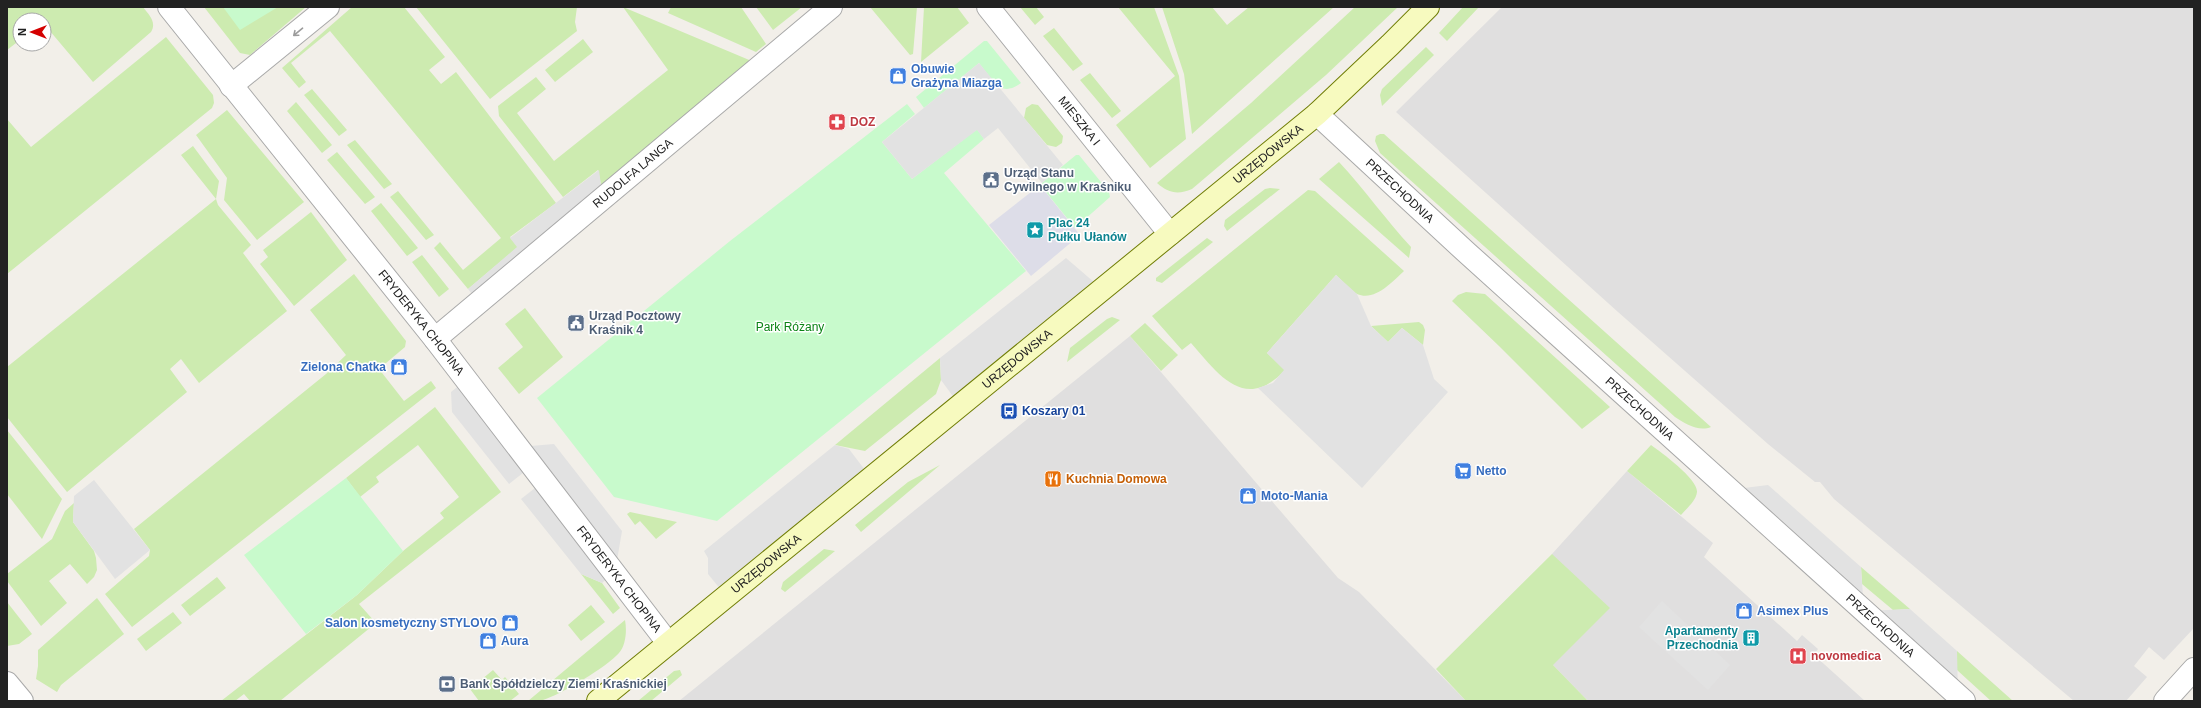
<svg xmlns="http://www.w3.org/2000/svg" width="2201" height="708" viewBox="0 0 2201 708" font-family="Arial,sans-serif">
  <style>
    .residential { fill: #e0dfdf }
    .grass { fill: #cdebb0 }
    .park { fill: #c8facc }
    .parking { fill: #e2e2e2 }
    .plaza { fill: #dddde8 }
    .lines { fill: none; stroke-linecap: round; stroke-linejoin: round }
    .street-casing { stroke: #a9a9a9; stroke-width: 24 }
    .secondary-casing { stroke: #707d05; stroke-width: 24 }
    .street { stroke: #fff; stroke-width: 22 }
    .secondary { stroke: #f7fabf; stroke-width: 22 }
    .oneway { stroke: #9c9c9c }
    .labels { text-anchor: middle; stroke-width: 3; stroke-linejoin: round; paint-order: stroke }
    .shop-label { font-size: 12px; font-weight: bold; fill: #366cbe; stroke: #fff; text-anchor: start }
    .street-label { font-size: 12px; fill: #222; stroke: #fff }
    .health-label { font-size: 12px; font-weight: bold; fill: #be3a42; stroke: #fff; text-anchor: start }
    .service-label { font-size: 12px; font-weight: bold; fill: #4e5e75; stroke: #fff; text-anchor: start }
    .culture-label { font-size: 12px; font-weight: bold; fill: #0d838f; stroke: #fff; text-anchor: start }
    .park-label { font-size: 12px; fill: #0c8416; stroke: #fff }
    .transit-label { font-size: 12px; font-weight: bold; fill: #164399; stroke: #fff; text-anchor: start }
    .food-label { font-size: 12px; font-weight: bold; fill: #c56008; stroke: #fff; text-anchor: start }
  </style>
  <rect width="100%" height="100%" fill="#f2efe9"/>
  <path class="residential" d="M1502 7H2194V628L2164 660 2149 647 2134 666 2147 677 2126 701H2074L1834 499 1820 482H1815L1768 444 1618 312 1396 112Z
    M1130 336 1338 578 1359 592 1466 701H679Z
    M1627 471 1713 543 1704 557 1797 641 1802 635 1818 649 1814 655 1865 701H1588L1553 665 1552 554Z"/>
  <path class="grass" d="M7 7H143C149 15 157 22 151 32L93 82 44 24V20H20V40L7 50Z
    M204 7H306L250 55 240 53Z
    M352 7H404L445 57 429 70 441 84 456 72 556 203 510 237 518 247 468 289 434 248 440 242 463 270 501 238 330 31 291 63 306 82 299 88 282 68Z
    M416 7H577L575 22 577 31 490 99Z
    M623 7 754 62 601 185 598 170 563 197 499 116 498 106 536 77 546 89 517 113 554 161 668 70Z
    M671 7H741L766 44 756 52 668 13Z
    M756 7H802L773 30Z
    M870 7H917L913 54 910 55Z
    M924 7H957L969 23 921 62Z
    M1020 7H1036L1044 17 1035 25Z
    M1118 7H1154L1179 76 1186 139 1150 168 1116 125 1175 76Z
    M1162 7H1212L1227 25 1249 7H1334L1192 134 1184 74Z
    M1355 7H1398L1326 75 1192 189C1178 195 1168 193 1157 183L1251 103Z
    M1463 7H1479L1447 41 1439 33Z
    M1054 28 1083 64 1073 71 1043 36Z
    M166 37 213 95 214 103 212 108 7 274V119L31 147Z
    M583 39 593 52 555 82 545 70Z
    M1426 47 1434 55 1382 106 1380 95 1382 89Z
    M1090 73 1121 111 1112 118 1080 80Z
    M312 89 347 130 339 136 304 95Z
    M296 102 332 145 322 153 287 111Z
    M1032 104 1038 105 1063 136 1062 143 1056 147 1047 145 1024 118 1026 108Z
    M227 110 304 202 257 240 224 200 227 178 196 135Z
    M1380 134H1384L1711 427C1699 432 1685 424 1675 417L1380 153 1375 141 1376 136Z
    M355 140 392 184 384 189 347 145Z
    M193 146 219 181 216 199 218 205 251 245 243 253 287 311 199 383 181 359 170 369 187 392 67 492 7 417V367L216 199 181 155Z
    M337 152 375 197 365 204 327 160Z
    M1339 162C1365 190 1386 220 1411 247L1409 258 1319 179Z
    M1270 188 1280 189 1227 231 1224 226 1225 220 1265 189Z
    M1308 190 1315 191 1404 271C1393 281 1375 302 1357 294 1349 290 1343 281 1336 275L1267 353 1285 370C1245 413 1218 374 1191 343L1182 350 1152 316Z
    M398 191 434 235 426 240 390 197Z
    M381 203 418 248 407 256 371 211Z
    M311 212 347 260 294 306 260 264 268 257 263 250Z
    M1207 238 1213 242 1162 283 1156 281V278Z
    M422 255 449 289 439 297 412 262Z
    M354 274 406 341 405 347 379 369 404 401 431 381 436 388 132 627 105 594 149 556 150 550 134 529 326 374 346 355 310 310Z
    M1466 292 1485 294 1610 407 1582 429 1499 346 1452 301 1458 295Z
    M525 308 563 357 519 394 498 368 523 347 505 324Z
    M1112 317 1120 320 1067 362 1070 348 1107 319Z
    M1419 322 1423 325 1425 330 1423 345 1402 328 1388 342 1371 326Z
    M1145 323 1178 355 1161 371 1130 336Z
    M940 358 941 380 936 394 865 451 835 445Z
    M435 407 501 492 359 604 376 623 280 701H250L244 694 235 701H221L357 595 403 551 444 518 440 513 459 497 418 445 376 477 379 482 360 497 346 478Z
    M7 430 62 499 42 539 7 494Z
    M1651 445C1662 453 1698 479 1697 492 1696 501 1687 508 1681 515L1627 471Z
    M940 465 861 532 855 525 908 482Z
    M74 503 73 522 94 551 96 558 97 570 94 577 87 584 70 564 49 581 67 603 41 626 7 581V574L52 539 65 511Z
    M630 512 677 522 656 539 640 521 635 525 627 514Z
    M824 549 835 551 785 592 781 589 783 582Z
    M1552 554 1610 608 1553 665 1588 701H1466L1436 669Z
    M1861 567 1910 609 1893 610 1862 584Z
    M581 574 602 583 620 608 613 614Z
    M217 577 226 588 190 616 181 605Z
    M97 598 124 634 61 685 57 692 36 679 38 666V650Z
    M7 602 32 634 19 644 7 646Z
    M591 605 605 622 581 641 568 625Z
    M173 612 182 623 146 651 137 639Z
    M625 620C627 630 626 645 619 653 608 666 560 695 543 700 539 702 533 701 528 701Z
    M1957 651 2013 701H1991L1957 670Z
    M493 670 502 680 505 677 519 694 510 701H479L470 689Z
    M680 670 682 675 651 701H638L674 671Z"/>
  <path class="park" d="M223 7H278L240 30Z
    M984 41H987L1021 83C1000 99 992 79 979 63L924 108 916 97Z
    M907 104 915 114 882 142 912 179 977 129 984 139 944 173 1026 271 717 521 614 497 537 398 730 241Z
    M1076 155H1079L1109 192 1110 197 1075 228 1041 186 1042 183Z
    M346 478 403 551 357 595 306 634 244 555Z"/>
  <path class="parking" d="M979 63 1063 165 1042 183 998 128 984 139 977 130 912 179 882 142Z
    M644 151 478 302 468 289 517 247 510 238 599 170 601 185Z
    M1066 258 1102 289 960 406 941 380 940 358Z
    M1336 275 1357 294 1371 326 1388 342 1402 328 1423 345 1434 379 1448 392 1362 488 1258 388 1273 383 1284 370 1267 353Z
    M466 380 519 447 554 444 622 531 615 572 602 583 581 574 521 499 544 481 533 465 509 484 452 412 451 392Z
    M835 445 849 449 871 478 726 596 708 574V558L704 551Z
    M94 480 150 550 115 579 73 522 74 496Z
    M1768 485 1861 567 1864 611 1910 609 1957 651 1958 695 1728 490Z
    M1662 601 1730 665 1708 690 1639 627Z"/>
  <path class="plaza" d="M1040 185 1080 235 1031 276 989 225Z"/>
  <g class="lines">
    <defs>
      <g id="street">
        <path id="s1" d="M169 7 435 339 668 643"/>
        <path id="s2" d="M988 7 1170 234"/>
        <path d="M231 86 328 7"/>
        <path id="s3" d="M1317 114 1466 252 1964 701"/>
        <path id="s4" d="M435 339 831 7"/>
        <path d="M7 683 22 701"/>
        <path d="M2165 701 2194 669"/>
      </g>
      <g id="secondary">
        <path id="s5" d="M598 701 1317 114 1390 45 1428 7"/>
      </g>
    </defs>
    <use href="#street" class="street-casing"/>
    <use href="#secondary" class="secondary-casing"/>
    <use href="#street" class="street"/>
    <use href="#secondary" class="secondary"/>
  </g>
  <defs><path id="oneway-shaft" d="M-6 0H5M1.5-3L5.5 0L1.5 3" fill="none" stroke-width="1.6" stroke-linecap="round" stroke-linejoin="round"/></defs>
  <use class="oneway" href="#oneway-shaft" transform="translate(298 32) rotate(140)"/>
  <defs>
    <symbol id="shop-square" viewBox="-11 -11 22 22"><rect x="-9" y="-9" width="18" height="18" rx="4" fill="#3f7fe0" stroke="#fff"/><path d="M-5-2.5h2.3a2.7 3.5 0 0 1 5.4 0H5L5.5 6h-11ZM-1.5-2.5h3a1.5 2.3 0 0 0-3 0Z" fill="#fff"/></symbol>
    <symbol id="pharmacy-square" viewBox="-11 -11 22 22"><rect x="-9" y="-9" width="18" height="18" rx="4" fill="#e0444e" stroke="#fff"/><path d="M-2-6h4v4h4v4h-4v4h-4v-4h-4v-4h4Z" fill="#fff"/></symbol>
    <symbol id="civic-square" viewBox="-11 -11 22 22"><rect x="-9" y="-9" width="18" height="18" rx="4" fill="#5c6f8a" stroke="#fff"/><path d="M-.6-6.5H3V-4.5H.6V-3L4-1V1h2V6H-6V1h2V-1L-.6-3ZM-1.2 2.5V6h2.4V2.5Z" fill="#fff"/></symbol>
    <symbol id="sight-square" viewBox="-11 -11 22 22"><rect x="-9" y="-9" width="18" height="18" rx="4" fill="#0f9aa8" stroke="#fff"/><path d="M0-6L1.8-2.2L6-1.7L2.9 1.2L3.7 5.4L0 3.3L-3.7 5.4L-2.9 1.2L-6-1.7L-1.8-2.2Z" fill="#fff"/></symbol>
    <symbol id="bus-square" viewBox="-11 -11 22 22"><rect x="-9" y="-9" width="18" height="18" rx="4" fill="#1a4fb4" stroke="#fff"/><path d="M-5-6H5V4H4V6H2V4H-2V6H-4V4H-5ZM-3.5-4V0h7V-4ZM-3.5 1.2v1.5H-2V1.2ZM2 1.2v1.5H3.5V1.2Z" fill="#fff"/></symbol>
    <symbol id="supermarket-square" viewBox="-11 -11 22 22"><rect x="-9" y="-9" width="18" height="18" rx="4" fill="#3f7fe0" stroke="#fff"/><path d="M-6-5.5h2.5l.6 2H6L4.5 2H-2.5L-4.4-4H-6ZM-1.5 3.2a1.3 1.3 0 1 0 .1 0ZM3 3.2a1.3 1.3 0 1 0 .1 0Z" fill="#fff"/></symbol>
    <symbol id="restaurant-square" viewBox="-11 -11 22 22"><rect x="-9" y="-9" width="18" height="18" rx="4" fill="#e8710a" stroke="#fff"/><path d="M-5-6h1v4h1v-4h1v4h1v-4h1v5L-1.5 .5V6h-2V.5L-5-1ZM5-6V6H3V1.5H1.5Q1.5-4 5-6Z" fill="#fff"/></symbol>
    <symbol id="building-square" viewBox="-11 -11 22 22"><rect x="-9" y="-9" width="18" height="18" rx="4" fill="#0f9aa8" stroke="#fff"/><path d="M-4-6H4V6H1V3H-1V6H-4ZM-2.5-4.3h1.7v1.8h-1.7ZM.8-4.3h1.7v1.8H.8ZM-2.5-1h1.7V.8h-1.7ZM.8-1h1.7V.8H.8Z" fill="#fff"/></symbol>
    <symbol id="hospital-square" viewBox="-11 -11 22 22"><rect x="-9" y="-9" width="18" height="18" rx="4" fill="#e0444e" stroke="#fff"/><path d="M-5-5h3v3.5h4V-5h3V5h-3V1.5h-4V5h-3Z" fill="#fff"/></symbol>
    <symbol id="bank-square" viewBox="-11 -11 22 22"><rect x="-9" y="-9" width="18" height="18" rx="4" fill="#5c6f8a" stroke="#fff"/><path d="M-6-4H6V4H-6ZM0-2.3a2.3 2.3 0 1 0 0 4.6a2.3 2.3 0 1 0 0-4.6Z" fill="#fff"/></symbol>
  </defs>
  <g fill-rule="evenodd">
    <use href="#shop-square" x="888" y="66" width="20" height="20"/>
    <use href="#pharmacy-square" x="827" y="112" width="20" height="20"/>
    <use href="#civic-square" x="981" y="170" width="20" height="20"/>
    <use href="#sight-square" x="1025" y="220" width="20" height="20"/>
    <use href="#civic-square" x="566" y="313" width="20" height="20"/>
    <use href="#shop-square" x="389" y="357" width="20" height="20"/>
    <use href="#bus-square" x="999" y="401" width="20" height="20"/>
    <use href="#supermarket-square" x="1453" y="461" width="20" height="20"/>
    <use href="#restaurant-square" x="1043" y="469" width="20" height="20"/>
    <use href="#shop-square" x="1238" y="486" width="20" height="20"/>
    <use href="#shop-square" x="1734" y="601" width="20" height="20"/>
    <use href="#shop-square" x="500" y="613" width="20" height="20"/>
    <use href="#building-square" x="1741" y="628" width="20" height="20"/>
    <use href="#shop-square" x="478" y="631" width="20" height="20"/>
    <use href="#hospital-square" x="1788" y="646" width="20" height="20"/>
    <use href="#bank-square" x="437" y="674" width="20" height="20"/>
  </g>
  <g class="labels">
    <g class="shop-label">
      <text x="911" y="73">Obuwie<tspan x="911" dy="14">Grażyna Miazga</tspan></text>
      <text x="386" y="371" text-anchor="end">Zielona Chatka</text>
      <text x="1476" y="475">Netto</text>
      <text x="1261" y="500">Moto-Mania</text>
      <text x="1757" y="615">Asimex Plus</text>
      <text x="497" y="627" text-anchor="end">Salon kosmetyczny STYLOVO</text>
      <text x="501" y="645">Aura</text>
    </g>
    <g class="street-label">
      <text dy="4" stroke="none"><textPath href="#s2" startOffset="146">MIESZKA I</textPath></text>
      <text dy="4" stroke="none"><textPath href="#s5" startOffset="865">URZĘDOWSKA</textPath></text>
      <text dy="4" stroke="none"><textPath href="#s4" startOffset="258">RUDOLFA LANGA</textPath></text>
      <text dy="4" stroke="none"><textPath href="#s3" startOffset="113">PRZECHODNIA</textPath></text>
      <text dy="4" stroke="none"><textPath href="#s1" startOffset="404">FRYDERYKA CHOPINA</textPath></text>
      <text dy="4" stroke="none"><textPath href="#s5" startOffset="541">URZĘDOWSKA</textPath></text>
      <text dy="4" stroke="none"><textPath href="#s3" startOffset="437">PRZECHODNIA</textPath></text>
      <text dy="4" stroke="none"><textPath href="#s5" startOffset="217">URZĘDOWSKA</textPath></text>
      <text dy="4" stroke="none"><textPath href="#s1" startOffset="728">FRYDERYKA CHOPINA</textPath></text>
      <text dy="4" stroke="none"><textPath href="#s3" startOffset="761">PRZECHODNIA</textPath></text>
    </g>
    <g class="health-label">
      <text x="850" y="126">DOZ</text>
      <text x="1811" y="660">novomedica</text>
    </g>
    <g class="service-label">
      <text x="1004" y="177">Urząd Stanu<tspan x="1004" dy="14">Cywilnego w Kraśniku</tspan></text>
      <text x="589" y="320">Urząd Pocztowy<tspan x="589" dy="14">Kraśnik 4</tspan></text>
      <text x="460" y="688">Bank Spółdzielczy Ziemi Kraśnickiej</text>
    </g>
    <g class="culture-label">
      <text x="1048" y="227">Plac 24<tspan x="1048" dy="14">Pułku Ułanów</tspan></text>
      <text x="1738" y="635" text-anchor="end">Apartamenty<tspan x="1738" dy="14">Przechodnia</tspan></text>
    </g>
    <g class="park-label">
      <text x="790" y="331">Park Różany</text>
    </g>
    <g class="transit-label">
      <text x="1022" y="415">Koszary 01</text>
    </g>
    <g class="food-label">
      <text x="1066" y="483">Kuchnia Domowa</text>
    </g>
  </g>
  <rect width="2201" height="708" fill="none" stroke="#222222" stroke-width="16"/>
  <g transform="translate(32 32) rotate(270)"><circle r="19" fill="#ffffff" stroke="#a7a7a7"/>
  <path d="M0-3L7 15L0 10L-7 15Z" fill="#d40000"/>
  <text y="-6" font-size="11" font-weight="bold" text-anchor="middle" fill="#222222">N</text>
  </g>
</svg>
